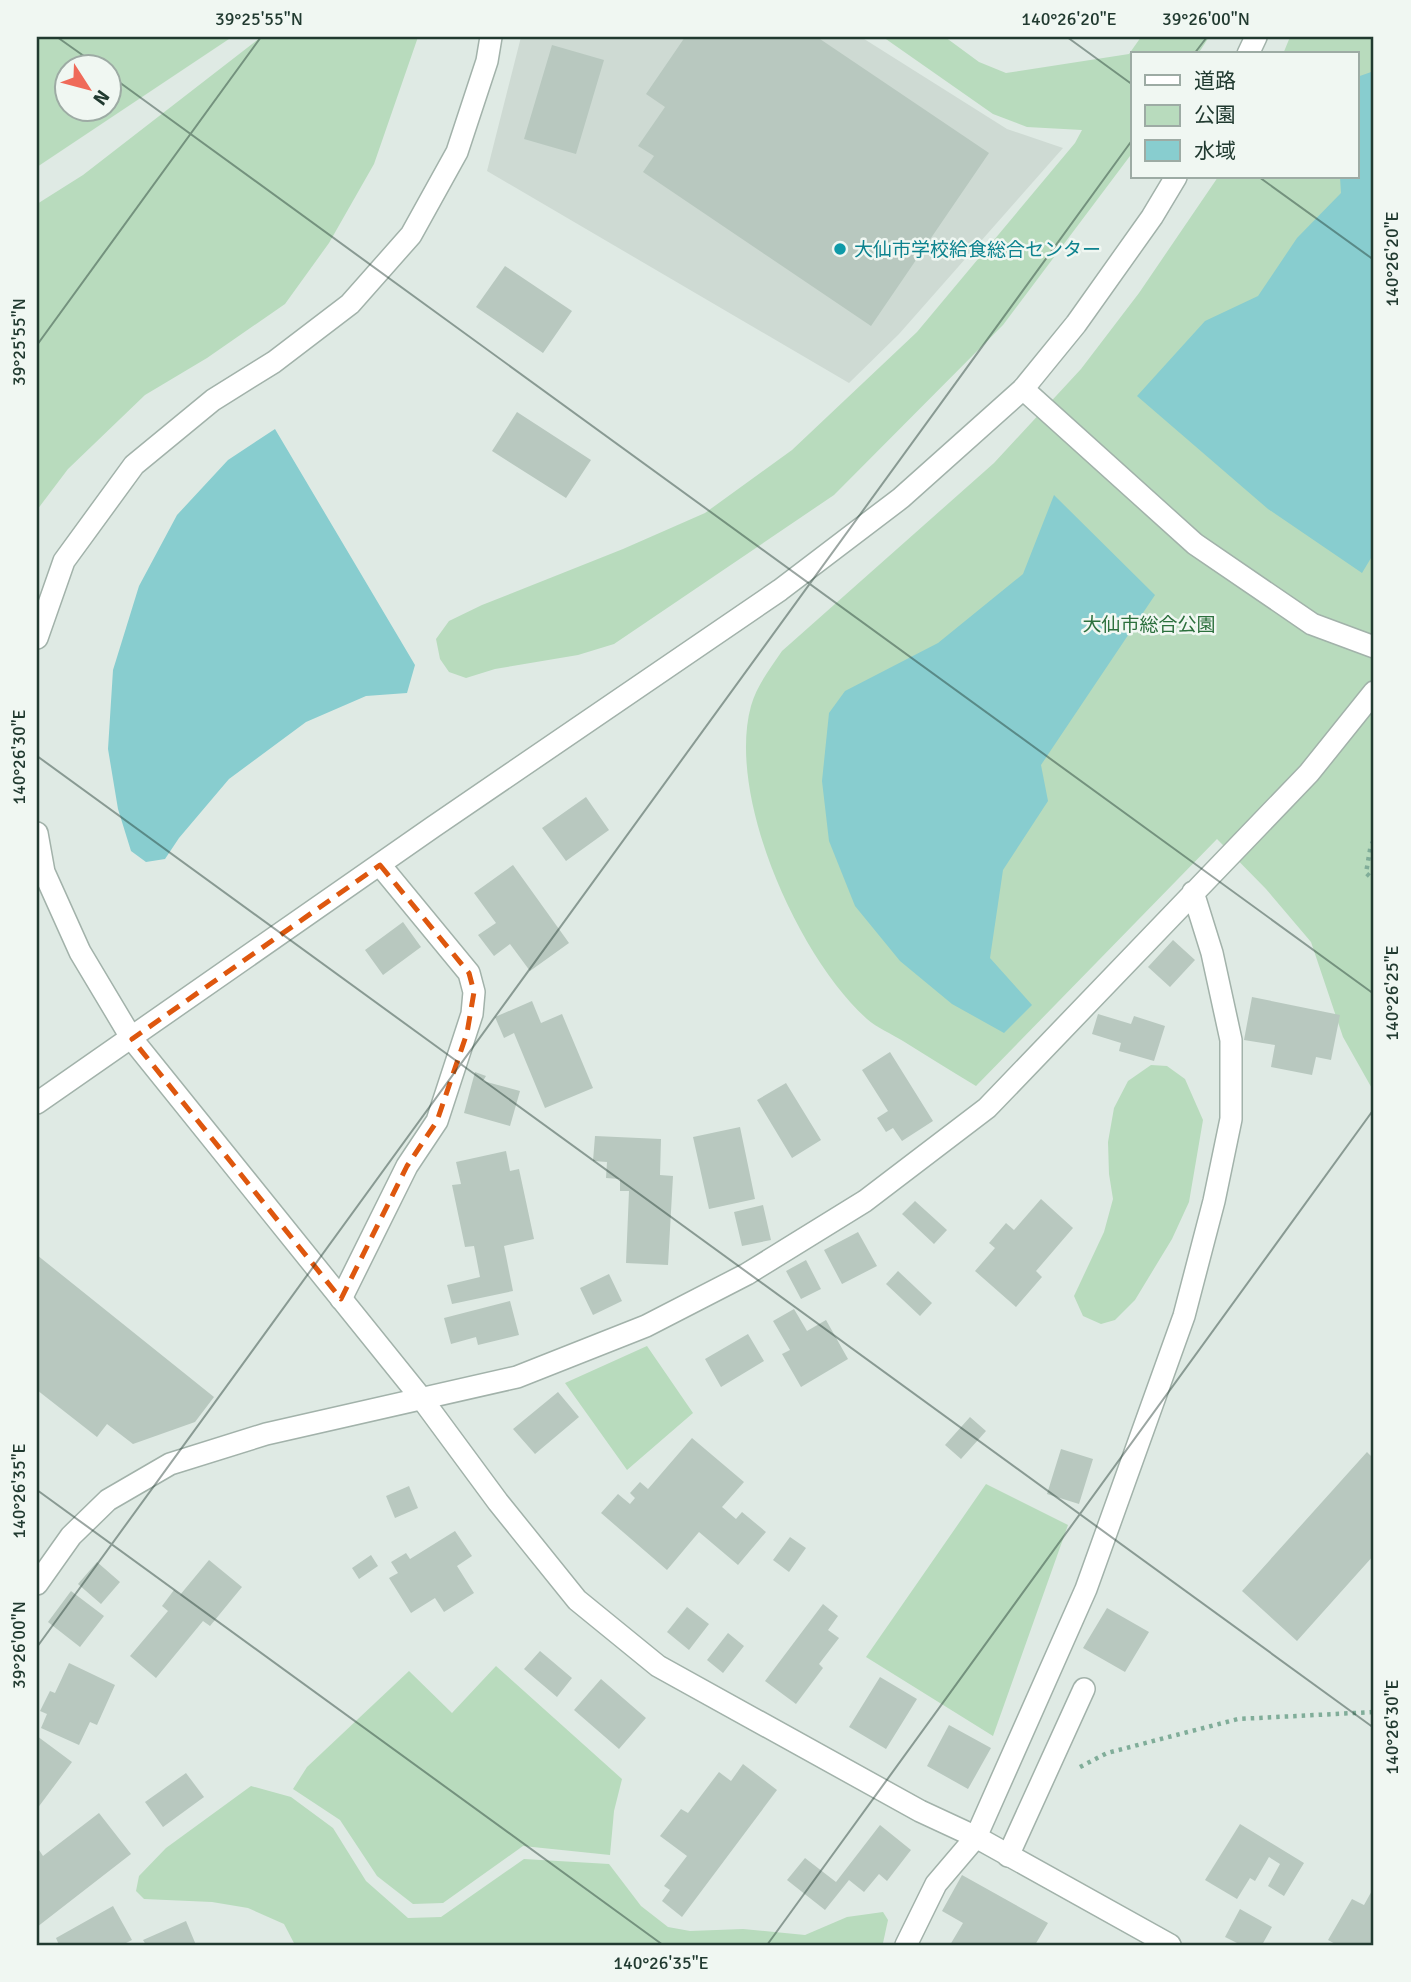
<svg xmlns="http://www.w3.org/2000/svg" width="1411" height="1982" viewBox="0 0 1411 1982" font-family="Signika,'Noto Sans JP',sans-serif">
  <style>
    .built { fill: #cedad3 }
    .green { fill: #b8dbbd; fill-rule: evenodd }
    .water { fill: #88cdcf }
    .building { fill: #b8c8bf }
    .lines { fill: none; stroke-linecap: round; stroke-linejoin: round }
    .minor-casing { stroke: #a2b2aa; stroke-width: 24 }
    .tertiary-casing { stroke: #a2b2aa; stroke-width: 24 }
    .path { stroke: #80ad99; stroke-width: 4.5; stroke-dasharray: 3.5 5; stroke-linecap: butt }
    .minor { stroke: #fff; stroke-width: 21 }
    .tertiary { stroke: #fff; stroke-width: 21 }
    .marked { fill: none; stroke: #de570e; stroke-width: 5; stroke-dasharray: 14 9; stroke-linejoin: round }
    .ticks { fill: none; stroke: #213a30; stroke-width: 2; stroke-opacity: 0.45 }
    .culture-dot { fill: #0f9aa8; stroke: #f0f7f2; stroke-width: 2.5 }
    .labels { text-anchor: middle; stroke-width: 5; stroke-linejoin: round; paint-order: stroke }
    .culture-label { font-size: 19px; fill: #0d838f; stroke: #f0f7f2; text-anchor: start }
    .park-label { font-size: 19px; fill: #2c703d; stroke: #f0f7f2 }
    .neatline { fill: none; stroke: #213a30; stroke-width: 2.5 }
    .ticks-label { font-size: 18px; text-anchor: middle; fill: #213a30 }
  </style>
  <rect width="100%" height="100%" fill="#dfeae4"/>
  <path class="built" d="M521 37H861L1007 129 1063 148 899 334 849 383 487 171Z"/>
  <path class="green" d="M37 37H232L37 167ZM108 66V108H66V66Z
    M261 37H418L374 164 329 243 285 304 207 358 145 395 68 469 37 510V204L83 175Z
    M883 37H945L979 62 1006 73 1129 54 1141 37H1209L1198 54H1133V152L1003 325 834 495 614 644 578 655 495 669 466 678 449 672 440 659 436 639 449 621 482 605 623 549 705 513 792 450 917 332 1075 143 1082 130 1027 127 993 114Z
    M1290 37H1374V1092L1343 1037 1311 942 1266 889 1217 839 976 1086C951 1071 927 1056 903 1041 892 1034 877 1028 867 1019 799 958 726 797 751 706 757 685 770 669 782 651L994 463 1081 369 1139 293 1218 177H1357V54H1283Z
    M1151 1065 1167 1066 1185 1079 1203 1120 1189 1202 1172 1239 1135 1300 1115 1320 1101 1324 1083 1316 1074 1296 1104 1232 1113 1199 1109 1174 1108 1142 1114 1108 1128 1081Z
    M647 1346 693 1413 627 1470 565 1383Z
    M986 1484 1068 1525 993 1736 866 1657Z
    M496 1666 622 1779 614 1811 610 1855 523 1846 443 1903 413 1904 377 1876 340 1820 293 1789 307 1767 409 1671 452 1713Z
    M251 1786 291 1797 333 1828 366 1881 408 1918 441 1917 524 1859 609 1864 641 1906 668 1927 690 1931 743 1929 805 1935 847 1917 883 1912 888 1920 883 1943 881 1945H295L284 1924 248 1908 212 1902 144 1899 136 1891 139 1876 166 1848Z"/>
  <path class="water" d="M1374 71V553L1362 573 1268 509 1137 396 1205 321 1258 296 1297 238 1341 193 1340 177H1357V77Z
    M275 429 415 665 407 693 366 696 306 722 229 779 179 838 165 859 146 862 131 851 118 809 108 749 113 670 139 586 177 515 228 460Z
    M1054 495 1155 595 1041 765 1048 801 1003 870 990 958 1032 1005 1004 1033 952 1004 900 961 855 906 829 841 822 781 829 713 845 691 938 643 1023 574Z"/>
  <path class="building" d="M685 37H817L989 153 871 326 643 172 654 156 638 146 665 107 646 94Z
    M552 45 604 60 576 154 524 139Z
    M505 266 572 311 543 353 476 307Z
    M517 412 591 460 566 498 492 451Z
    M586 797 609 830 566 861 542 828Z
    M513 865 569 943 530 971 510 944 494 956 478 935 496 923 474 893Z
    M403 922 421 947 383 975 365 950Z
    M1173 940 1195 960 1170 987 1148 967Z
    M1252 997 1340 1015 1331 1060 1316 1057 1312 1075 1271 1067 1275 1045 1244 1040Z
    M532 1001 541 1023 562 1014 593 1088 545 1108 514 1033 504 1038 495 1017Z
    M1098 1014 1131 1024 1134 1016 1165 1026 1154 1061 1119 1051 1121 1043 1092 1034Z
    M890 1052 933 1121 902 1141 893 1128 886 1132 877 1118 888 1111 862 1070Z
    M475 1072 486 1076 483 1081 520 1091 510 1126 464 1113Z
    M786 1083 821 1140 792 1158 757 1100Z
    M740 1127 755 1199 709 1209 693 1137Z
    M595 1136 661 1139 660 1175 673 1176 668 1265 626 1263 629 1191H620V1179L606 1178 607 1162 593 1161Z
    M506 1151 510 1171 519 1169 534 1239 504 1246 513 1291 452 1304 447 1285 480 1277 474 1246 465 1247 452 1185 461 1184 456 1162Z
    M1041 1199 1073 1228 1036 1271 1042 1277 1016 1307 975 1271 995 1248 989 1243 1006 1223 1014 1230Z
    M915 1201 947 1230 934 1244 902 1214Z
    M763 1205 771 1240 742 1246 734 1212Z
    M858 1232 877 1266 842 1284 824 1250Z
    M37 1255 214 1397 195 1422 133 1444 107 1424 97 1437 37 1390Z
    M806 1260 821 1289 801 1299 786 1271Z
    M898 1271 932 1303 920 1316 886 1284Z
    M609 1274 622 1301 593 1315 580 1288Z
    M510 1301 519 1335 478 1345 476 1337 451 1344 444 1318Z
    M794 1309 807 1331 826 1320 848 1359 801 1387 782 1354 790 1350 773 1321Z
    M748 1334 764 1361 721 1387 705 1359Z
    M558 1392 579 1417 535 1454 513 1429Z
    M970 1417 986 1431 961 1459 945 1445Z
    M692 1438 744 1482 722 1507 736 1519 742 1512 766 1532 738 1565 699 1532 667 1570 601 1513 618 1494 630 1504 635 1498 630 1493 640 1482 648 1489Z
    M1061 1449 1093 1459 1079 1504 1047 1494Z
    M1367 1452 1374 1459V1555L1297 1641 1242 1591Z
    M409 1486 418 1508 395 1518 386 1496Z
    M455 1531 472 1556 457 1566 474 1593 444 1612 435 1598 411 1613 389 1578 398 1573 391 1562 406 1553 410 1559Z
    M790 1537 806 1548 789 1572 773 1560Z
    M371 1555 378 1566 359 1579 352 1568Z
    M209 1560 242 1587 210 1626 203 1621 156 1678 130 1656 168 1611 162 1606 174 1590 180 1595Z
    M97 1562 120 1582 101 1604 78 1584Z
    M71 1591 104 1616 80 1647 48 1622Z
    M823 1604 838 1616 828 1630 839 1638 819 1664 823 1668 796 1704 765 1681Z
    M687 1607 709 1624 689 1650 667 1632Z
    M1107 1608 1149 1632 1125 1672 1083 1648Z
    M728 1633 744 1646 723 1673 707 1660Z
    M540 1651 572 1678 557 1697 524 1669Z
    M69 1663 115 1685 97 1725 90 1722 79 1745 41 1728 47 1714 40 1711 50 1691 55 1693Z
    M880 1677 917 1699 886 1749 849 1727Z
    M601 1679 646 1718 619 1749 574 1710Z
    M949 1725 991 1748 968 1789 927 1766Z
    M37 1736 72 1762 37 1809Z
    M743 1764 777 1790 682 1917 662 1901 670 1890 664 1886 687 1856 660 1836 681 1809 688 1813 719 1772 731 1781Z
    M186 1773 204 1797 163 1827 145 1802Z
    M99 1813 131 1854 37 1927V1847L43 1856Z
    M1240 1824 1304 1863 1284 1896 1268 1886 1280 1864 1269 1857 1255 1881 1250 1878 1237 1899 1205 1880Z
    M880 1825 911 1850 887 1881 879 1874 864 1892 849 1880 825 1910 787 1880 805 1858 836 1882Z
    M962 1875 1048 1923 1035 1945H950L963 1923 942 1911Z
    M1374 1887V1945H1337L1328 1940 1352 1899 1364 1905Z
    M113 1906 132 1940 122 1945H59L56 1938Z
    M1240 1909 1272 1927 1262 1945H1241L1225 1937Z
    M186 1921 196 1945H146L143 1940Z"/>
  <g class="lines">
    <defs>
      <path id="minor" d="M1023 389 1195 544 1312 624 1374 647
        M37 638 64 561 134 465 213 400 274 362 350 304 411 235 457 152 487 61 491 37
        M37 833 44 872 80 952 132 1039
        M341 1299 407 1166 437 1121 472 1014 474 992 469 973 380 865
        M37 1584 71 1536 108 1500 170 1464 266 1434 517 1377 646 1326 747 1274 865 1201 987 1108 1309 773 1374 692
        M1008 1856 1084 1689
        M906 1945 936 1884 976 1837 1086 1589 1184 1316 1214 1201 1231 1119V1040L1212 953 1193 892"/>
      <path id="tertiary" d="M1248 54 1256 37
        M132 1039 422 1399 498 1502 577 1600 658 1666 920 1811 976 1837 1170 1945
        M37 1103 433 827 780 590 901 498 1023 389 1076 324 1152 217 1176 177"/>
    </defs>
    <use href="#minor" class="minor-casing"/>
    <use href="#tertiary" class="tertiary-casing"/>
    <path class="path" d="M1374 842 1371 844 1366 873 1374 880
      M1080 1767 1107 1753 1238 1719 1374 1712"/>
    <use href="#minor" class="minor"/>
    <use href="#tertiary" class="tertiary"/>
  </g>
  <path class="marked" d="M380 865 469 973 474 992 467 1033 437 1121 407 1166 341 1299 132 1039Z"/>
  <path class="ticks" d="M57 37 98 66M1067 37 1133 85M1194 54 1207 37M108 74 1374 994M1259 177 1374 260M37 345 261 37M37 756 1374 1728M37 1490 663 1945M37 1647 1133 139M767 1945 1374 1109"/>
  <circle class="culture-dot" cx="840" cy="249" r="7"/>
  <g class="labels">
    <g class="culture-label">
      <text x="854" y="256">大仙市学校給食総合センター</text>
    </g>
    <g class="park-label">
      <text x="1149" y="631">大仙市総合公園</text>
    </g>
  </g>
  <rect width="1411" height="1982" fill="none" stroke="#f0f7f2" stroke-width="77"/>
  <rect x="1131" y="52" width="228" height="126" fill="#f0f7f2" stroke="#9daba4" stroke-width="2"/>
  <rect x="1145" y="75" width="35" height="10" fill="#ffffff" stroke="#9daba4" stroke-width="2"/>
  <text x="1194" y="88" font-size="21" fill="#213a30">道路</text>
  <rect x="1145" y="105" width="35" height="21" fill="#b8dbbd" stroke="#9daba4" stroke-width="2"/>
  <text x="1194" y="122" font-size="21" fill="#213a30">公園</text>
  <rect x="1145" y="140" width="35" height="21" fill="#88cdcf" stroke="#9daba4" stroke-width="2"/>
  <text x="1194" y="158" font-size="21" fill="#213a30">水域</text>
  <g transform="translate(88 88) rotate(126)"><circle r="33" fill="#f0f7f2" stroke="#9daba4" stroke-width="2"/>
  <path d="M0-5L12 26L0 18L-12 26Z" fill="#ef6a59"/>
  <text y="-10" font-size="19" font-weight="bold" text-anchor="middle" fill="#213a30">N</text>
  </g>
  <rect x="38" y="38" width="1334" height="1906" class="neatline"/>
  <g class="ticks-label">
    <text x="259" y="25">39°25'55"N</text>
    <text x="1069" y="25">140°26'20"E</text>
    <text x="1206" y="25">39°26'00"N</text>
    <text transform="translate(1392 259) rotate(-90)" y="6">140°26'20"E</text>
    <text transform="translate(19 342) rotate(-90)" y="6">39°25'55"N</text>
    <text transform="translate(19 757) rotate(-90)" y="6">140°26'30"E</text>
    <text transform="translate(1392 993) rotate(-90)" y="6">140°26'25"E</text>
    <text transform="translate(19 1491) rotate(-90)" y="6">140°26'35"E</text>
    <text transform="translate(19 1645) rotate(-90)" y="6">39°26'00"N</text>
    <text transform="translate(1392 1727) rotate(-90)" y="6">140°26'30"E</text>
    <text x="661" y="1969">140°26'35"E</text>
  </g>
</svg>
